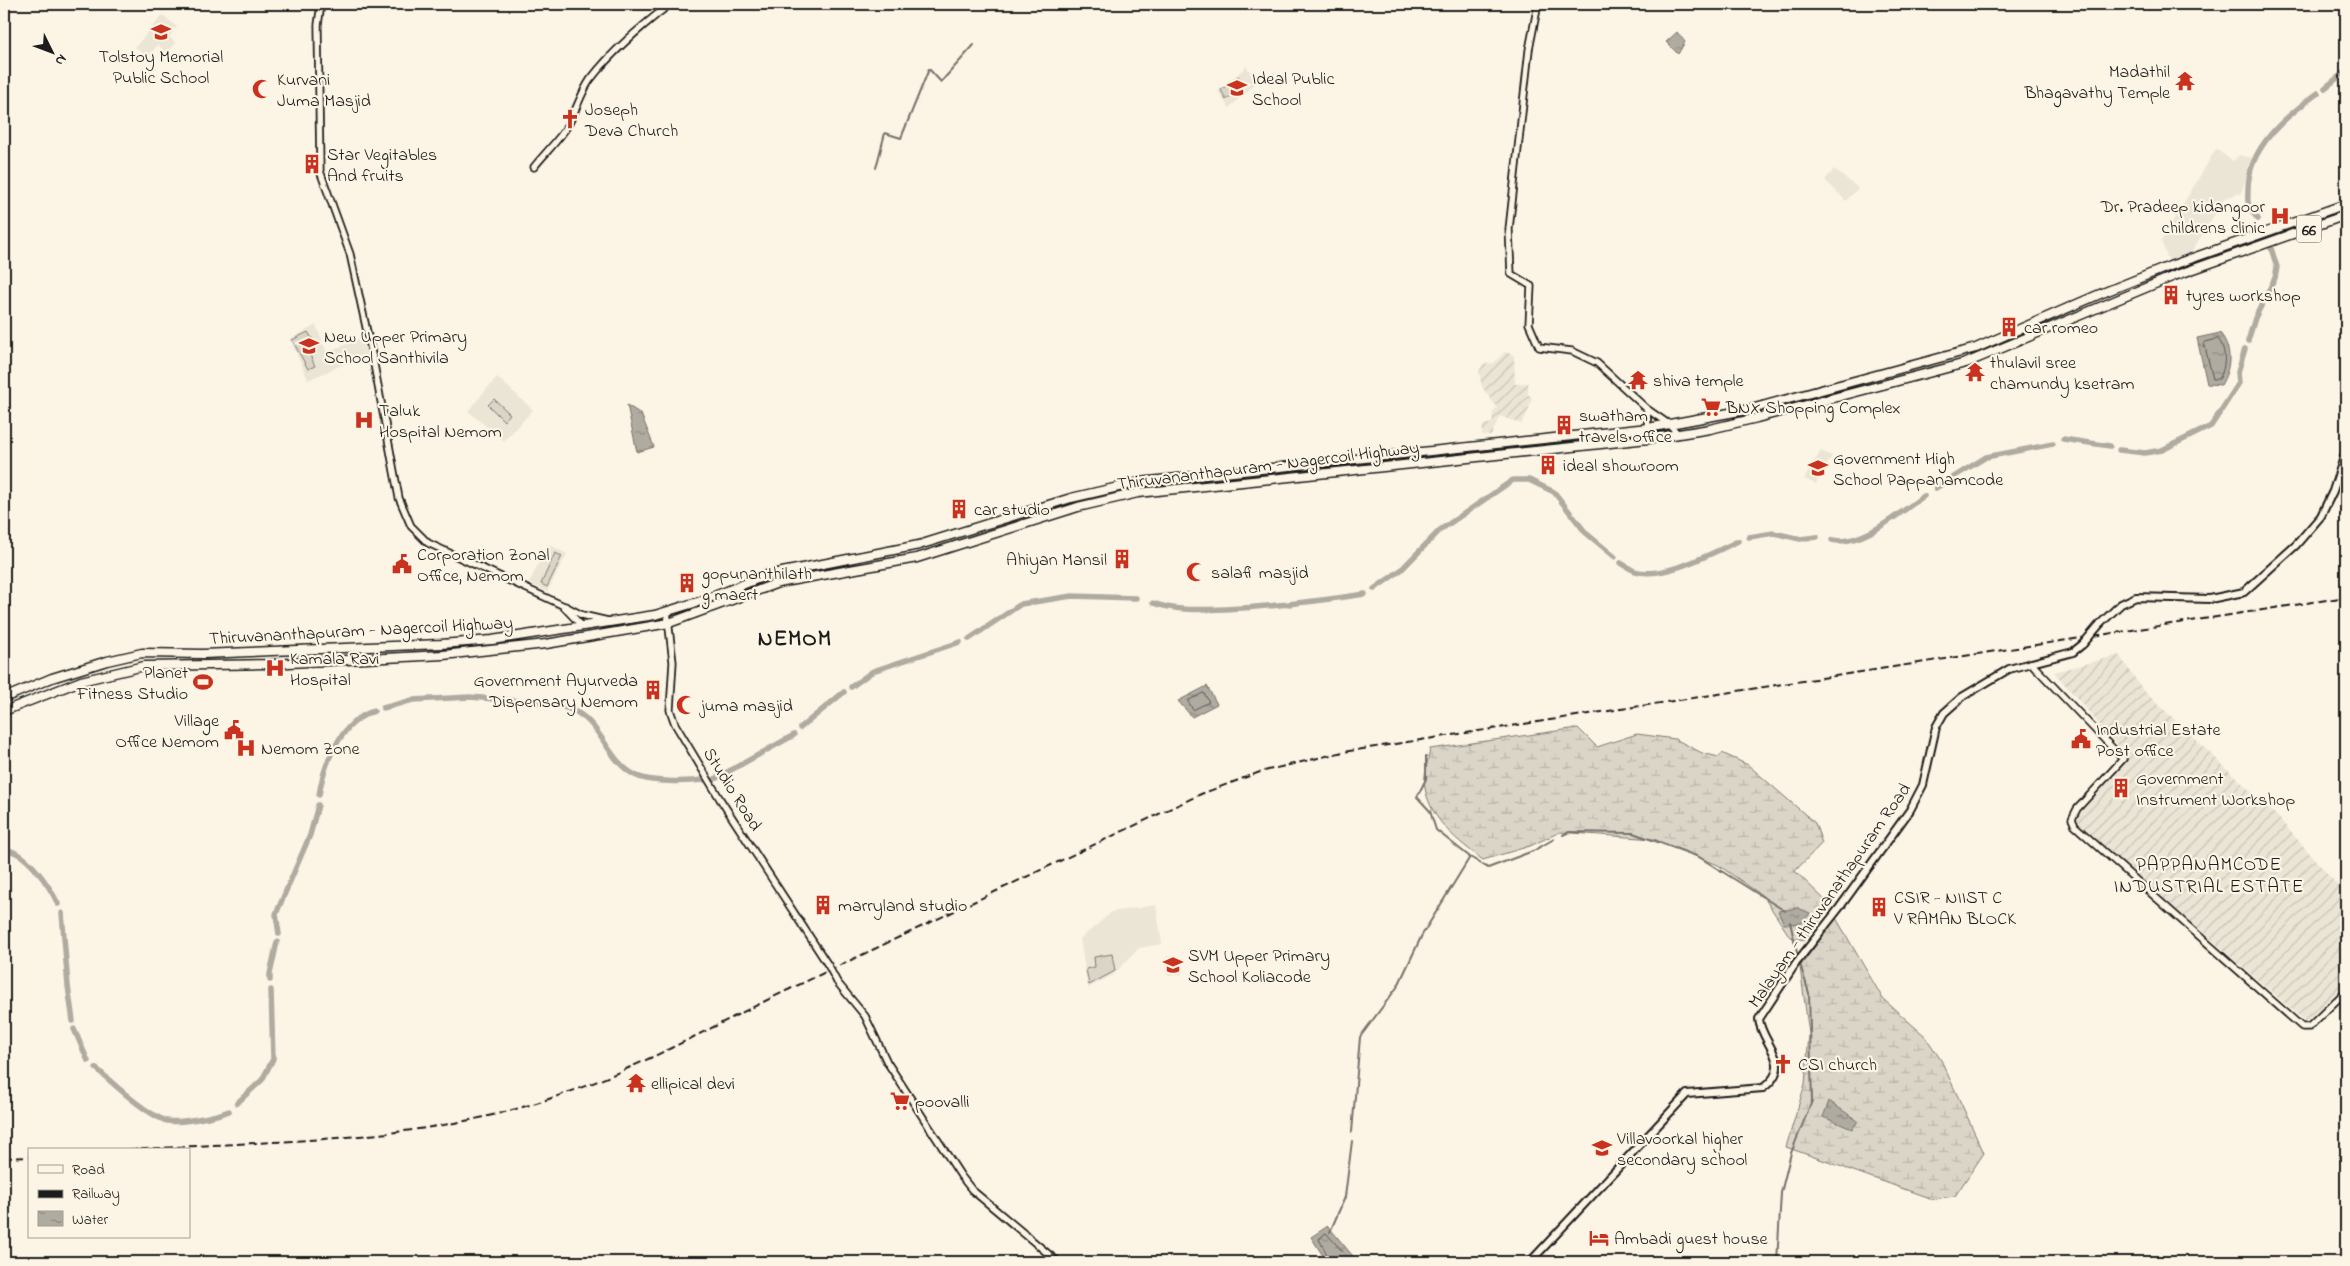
<svg xmlns="http://www.w3.org/2000/svg" width="2350" height="1266" viewBox="0 0 2350 1266" font-family="'Indie Flower',sans-serif">
  <style>
    .built { fill: #ebe5d6 }
    .industrial { fill: url(#industrial-furrows) }
    .wetland { fill: url(#wetland-marsh); stroke: #7c7872 }
    .green { fill: #dbd5c8; stroke: #7c7872 }
    .water { fill: url(#water-ripples); stroke: #75726c }
    .lines { fill: none; stroke-linecap: round; stroke-linejoin: round }
    .shore { stroke: #575551; stroke-width: 1 }
    .stream { stroke: #75726c; stroke-width: 2 }
    .canal { stroke: #b0aba1; stroke-width: 5.5 }
    .tertiary-casing { stroke: #1c1c1c; stroke-width: 9 }
    .secondary-casing { stroke: #1c1c1c; stroke-width: 10 }
    .primary-casing { stroke: #1c1c1c; stroke-width: 11 }
    .tertiary { stroke: #fcf5e5; stroke-width: 5.5 }
    .secondary { stroke: #fcf5e5; stroke-width: 6 }
    .primary { stroke: #fcf5e5; stroke-width: 8 }
    .rail { stroke: #1c1c1c; stroke-width: 2; stroke-dasharray: 8 4; stroke-linecap: butt }
    .tertiary-bridge-casing { stroke: #1c1c1c; stroke-width: 9; stroke-linecap: butt }
    .secondary-bridge-casing { stroke: #1c1c1c; stroke-width: 10; stroke-linecap: butt }
    .tertiary-bridge { stroke: #fcf5e5; stroke-width: 5.5 }
    .secondary-bridge { stroke: #fcf5e5; stroke-width: 6 }
    .labels { text-anchor: middle; stroke-width: 4.5; stroke-linejoin: round; paint-order: stroke }
    .shield { fill: #fcf5e5; stroke: #5f5d58; stroke-width: 1 }
    .shield-label { font-size: 16px; font-weight: bold; fill: #1c1c1c }
    .poi-label { font-size: 18px; fill: #1c1c1c; stroke: #fcf5e5; text-anchor: start }
    .street-label { font-size: 18px; fill: #1c1c1c; stroke: #fcf5e5 }
    .neighbourhood-label { font-size: 19px; letter-spacing: 1px; fill: #1c1c1c; stroke: #fcf5e5 }
    .district-label { font-size: 22px; font-weight: bold; letter-spacing: 1px; fill: #1c1c1c; stroke: #fcf5e5 }
  </style>
  <defs>
    <pattern id="industrial-furrows" width="10" height="10" patternUnits="userSpaceOnUse" patternTransform="scale(1.25)"><rect width="10" height="10" fill="#ebe5d6"/><path d="M-1 1l2-2M0 10L10 0M9 11l2-2" fill="none" stroke="#c9c4b7"/></pattern>
    <pattern id="wetland-marsh" width="20" height="14" patternUnits="userSpaceOnUse" patternTransform="scale(1.25)"><rect width="20" height="14" fill="#dbd5c8"/><path d="M1 5h8M5 5V1M11 12h8M15 12V8" fill="none" stroke="#bbb6ab"/></pattern>
    <pattern id="water-ripples" width="26" height="14" patternUnits="userSpaceOnUse" patternTransform="scale(1.25)"><rect width="26" height="14" fill="#b0aba1"/><path d="M2 4q2-2 4 0t4 0M15 11q2-2 4 0t4 0" fill="none" stroke="#8e8a82"/></pattern>
  </defs>
  <rect width="100%" height="100%" fill="#fcf5e5"/>
  <filter id="ink" filterUnits="userSpaceOnUse"><feTurbulence type="fractalNoise" baseFrequency=".02" numOctaves="2"/><feDisplacementMap in="SourceGraphic" scale="10" xChannelSelector="R" yChannelSelector="G"/><feConvolveMatrix kernelMatrix="1 2 1 2 8 2 1 2 1" color-interpolation-filters="sRGB"/></filter>
  <g filter="url(#ink)">
    <path class="built" d="M163 15 177 27 169 37 176 43 167 53 158 45 147 57 135 47Z
      M1247 66 1255 84 1229 108 1218 91Z
      M2216 149 2233 161 2239 155 2252 158 2241 193 2225 198 2190 254 2169 262 2161 241Z
      M1834 169 1858 188 1846 201 1825 180Z
      M316 325 327 353 362 337 369 353 308 380 290 339Z
      M497 377 533 410 504 441 468 411Z
      M1821 451 1832 456 1816 484 1804 479Z
      M548 544 567 554 547 592 529 583Z
      M1156 905 1162 944 1139 948 1113 975 1088 988 1080 939 1112 912Z
      M1179 956 1182 974 1168 976 1166 957Z"/>
    <path class="industrial" d="M1505 352 1514 355 1515 384 1528 383V394L1532 398 1528 412 1521 424 1500 416 1491 436 1482 435 1483 425 1492 423 1493 412 1497 408 1482 387 1479 372 1483 364 1494 363Z
      M2119 655 2143 690 2276 815 2346 895V989L2306 1022 2078 824 2077 816 2128 757 2054 672Z"/>
    <path class="wetland" d="M1578 728 1597 747 1637 734 1675 739 1702 753 1719 757 1722 753 1748 765 1815 823 1822 843 1795 871 1831 906 1804 940 1790 937 1763 896 1718 865 1654 839 1560 832 1530 846 1483 860C1458 841 1431 821 1425 788 1423 777 1428 761 1430 749Z
      M1836 918 1883 999 1925 1036 1941 1060 1984 1153 1955 1196 1932 1199 1786 1147 1805 1084 1809 1034 1800 967Z"/>
    <path class="green" d="M1238 76 1244 85 1226 100 1221 90Z
      M308 332 317 347 308 351 315 366 308 369 292 340Z
      M494 399 510 414 504 421 488 405Z
      M555 553 562 556 547 587 541 584Z
      M1112 954 1115 971 1089 985 1086 969 1095 967 1094 957Z"/>
    <path class="water" d="M1677 32 1685 42 1678 54 1666 42Z
      M2220 333C2233 349 2231 368 2221 385L2207 384 2197 338Z
      M627 405 641 414 654 447 637 452Z
      M1207 686 1217 704 1192 717 1178 701Z
      M1798 908 1810 913 1802 923 1784 924 1778 911Z
      M1829 1101 1858 1121 1852 1129 1823 1117Z
      M1328 1226 1357 1261 1327 1262 1311 1237Z"/>
    <g class="lines">
      <path class="shore" d="M2218 339C2227 349 2226 368 2219 379H2213L2204 343Z
        M1204 693 1209 702 1193 710 1188 701Z
        M1331 1262 1319 1239 1326 1233 1352 1262"/>
      <path class="stream" d="M1090 4H1092
        M876 168 885 133 901 138 929 69 941 82 974 45
        M1426 756V779L1417 797 1430 811 1436 830 1470 857 1488 868 1533 851 1554 839
        M1563 835 1569 832 1633 833 1699 857 1785 911
        M1790 922 1797 953
        M4 933 8 938 4 946
        M1352 1132 1360 1037 1398 986 1422 935 1470 857
        M1330 1232 1345 1197 1352 1141
        M1777 1262 1781 1193 1791 1153 1812 1101 1809 993 1800 964"/>
      <path class="canal" d="M2325 88 2346 71
        M2258 219C2255 215 2251 211 2249 206 2247 202 2248 195 2248 191 2247 148 2286 116 2318 93
        M2248 341 2255 318 2275 278 2277 267 2270 245
        M2063 439 2110 446
        M2119 450 2145 453 2162 450 2211 426 2239 383 2238 372 2245 349
        M1936 488 1986 457 2053 444
        M1749 537 1774 533 1800 539 1817 537
        M1832 540C1862 547 1900 512 1924 496
        M1621 563C1626 566 1630 569 1635 571 1663 580 1712 553 1738 541
        M1374 589 1401 570 1440 530 1513 480H1529L1554 492 1586 533 1615 557
        M1153 603C1175 611 1201 610 1225 609 1272 607 1318 601 1365 594
        M969 639 1021 604 1072 596 1136 598
        M851 687 873 671 960 642
        M560 706C565 708 572 709 578 713 602 727 609 762 635 775 649 783 687 782 704 780
        M383 708 413 700 470 697 554 704
        M800 728 844 692
        M713 780 794 735
        M319 795C324 763 341 721 374 711
        M4 850C26 849 50 887 58 904
        M62 913 68 986 73 1021
        M279 934 276 914 310 835 318 805
        M270 980V974L277 942
        M74 1029 88 1061
        M96 1068C112 1083 144 1112 164 1120 175 1125 217 1116 229 1111
        M237 1103 262 1080 273 1059 271 990"/>
      <defs>
        <path id="tertiary" d="M321 4 318 25 320 171 350 254 373 359 399 498 411 526 428 543 562 605 582 626
          M1538 4 1529 50 1509 229 1511 274 1531 286 1529 324 1539 347 1572 351 1597 363 1647 409 1648 439
          M534 167C545 153 559 140 568 125 576 111 581 93 590 80 612 51 642 26 670 4
          M1647 409 1670 425 1679 435
          M565 606 582 615 608 621
          M667 611 673 662 670 710 675 724 720 799 828 965
          M2031 663 2123 759 2077 809 2072 819 2075 826 2302 1027H2309L2342 995H2346
          M837 982 865 1016 887 1062 961 1176 972 1190 1058 1262"/>
        <path id="secondary" d="M2100 624 2121 604 2136 597 2210 599 2244 592 2296 545 2321 516 2333 491 2346 451
          M1530 1262 1687 1094 1763 1088C1796 1064 1761 1044 1759 1019L1796 963 1840 907 1910 810 1923 785 1936 727 1944 713 1962 697 2009 669 2073 652 2083 644"/>
        <path id="primary" d="M4 698 52 678 107 661 142 653 203 654 441 644 492 640 655 615 704 600 767 575 919 545 1071 498 1140 482 1648 428 1751 409 1976 348 2100 294 2170 266 2346 204
          M4 711 81 681 144 666 270 664 443 655 546 644 669 623 778 583 917 558 1078 507 1138 493 1648 439 1710 429 1757 418 1966 363 2174 276 2346 215"/>
      </defs>
      <use href="#tertiary" class="tertiary-casing"/>
      <use href="#secondary" class="secondary-casing"/>
      <use href="#primary" class="primary-casing"/>
      <use href="#tertiary" class="tertiary"/>
      <use href="#secondary" class="secondary"/>
      <use href="#primary" class="primary"/>
      <path class="rail" d="M129 1150C265 1140 402 1144 533 1104 626 1076 704 1030 790 989 927 924 1064 859 1201 794L1260 772 1343 752 2346 597
        M4 1158 29 1157"/>
      <defs>
        <path id="tertiary-bridge" d="M828 965 837 982"/>
        <path id="secondary-bridge" d="M2083 644 2100 624"/>
      </defs>
      <use href="#tertiary-bridge" class="tertiary-bridge-casing"/>
      <use href="#secondary-bridge" class="secondary-bridge-casing"/>
      <use href="#tertiary-bridge" class="tertiary-bridge"/>
      <use href="#secondary-bridge" class="secondary-bridge"/>
    </g>
  </g>
  <defs>
    <symbol id="school-bare" viewBox="-9 -9 18 18"><path d="M0-5L7-2L0 1L-7-2ZM-4 1L0 2.5L4 1V4Q0 6-4 4Z" fill="#c8321e" stroke="#fcf5e5" stroke-width="2.5" paint-order="stroke"/></symbol>
    <symbol id="temple-bare" viewBox="-9 -9 18 18"><path d="M0-6L5-2H3V0L6.5 2.5H4V6H1.5V3h-3V6H-4V2.5H-6.5L-3 0V-2H-5Z" fill="#c8321e" stroke="#fcf5e5" stroke-width="2.5" paint-order="stroke"/></symbol>
    <symbol id="mosque-bare" viewBox="-9 -9 18 18"><path d="M3.5-4.9A6 6 0 1 0 3.5 4.9A5 5 0 1 1 3.5-4.9Z" fill="#c8321e" stroke="#fcf5e5" stroke-width="2.5" paint-order="stroke"/></symbol>
    <symbol id="church-bare" viewBox="-9 -9 18 18"><path d="M-1.2-6h2.4v3.5h3.3v2.4h-3.3V6h-2.4V-.1h-3.3v-2.4h3.3Z" fill="#c8321e" stroke="#fcf5e5" stroke-width="2.5" paint-order="stroke"/></symbol>
    <symbol id="building-bare" viewBox="-9 -9 18 18"><path d="M-4-6H4V6H1V3H-1V6H-4ZM-2.5-4.3h1.7v1.8h-1.7ZM.8-4.3h1.7v1.8H.8ZM-2.5-1h1.7V.8h-1.7ZM.8-1h1.7V.8H.8Z" fill="#c8321e" stroke="#fcf5e5" stroke-width="2.5" paint-order="stroke"/></symbol>
    <symbol id="hospital-bare" viewBox="-9 -9 18 18"><path d="M-5-5h3v3.5h4V-5h3V5h-3V1.5h-4V5h-3Z" fill="#c8321e" stroke="#fcf5e5" stroke-width="2.5" paint-order="stroke"/></symbol>
    <symbol id="supermarket-bare" viewBox="-9 -9 18 18"><path d="M-6-5.5h2.5l.6 2H6L4.5 2H-2.5L-4.4-4H-6ZM-1.5 3.2a1.3 1.3 0 1 0 .1 0ZM3 3.2a1.3 1.3 0 1 0 .1 0Z" fill="#c8321e" stroke="#fcf5e5" stroke-width="2.5" paint-order="stroke"/></symbol>
    <symbol id="civic-bare" viewBox="-9 -9 18 18"><path d="M-.6-6.5H3V-4.5H.6V-3L4-1V1h2V6H-6V1h2V-1L-.6-3ZM-1.2 2.5V6h2.4V2.5Z" fill="#c8321e" stroke="#fcf5e5" stroke-width="2.5" paint-order="stroke"/></symbol>
    <symbol id="stadium-bare" viewBox="-9 -9 18 18"><path d="M0-5a6.5 5 0 1 0 0 10a6.5 5 0 1 0 0-10ZM-3.5-1.8h7v3.6h-7Z" fill="#c8321e" stroke="#fcf5e5" stroke-width="2.5" paint-order="stroke"/></symbol>
    <symbol id="hotel-bare" viewBox="-9 -9 18 18"><path d="M-6-4.5h1.5V1H6V5H4.5V3h-9V5H-6ZM-4 0a1.8 1.8 0 1 1 3.6 0ZM.5 0V-2.5h3Q6-2.5 6 0Z" fill="#c8321e" stroke="#fcf5e5" stroke-width="2.5" paint-order="stroke"/></symbol>
  </defs>
  <g fill-rule="evenodd">
    <use href="#school-bare" x="147" y="18" width="28" height="28"/>
    <use href="#temple-bare" x="2171" y="67" width="28" height="28"/>
    <use href="#school-bare" x="1223" y="74" width="28" height="28"/>
    <use href="#mosque-bare" x="248" y="75" width="28" height="28"/>
    <use href="#church-bare" x="556" y="105" width="28" height="28"/>
    <use href="#building-bare" x="298" y="150" width="28" height="28"/>
    <use href="#hospital-bare" x="2266" y="202" width="28" height="28"/>
    <use href="#building-bare" x="2157" y="281" width="28" height="28"/>
    <use href="#building-bare" x="1995" y="313" width="28" height="28"/>
    <use href="#school-bare" x="295" y="332" width="28" height="28"/>
    <use href="#temple-bare" x="1961" y="358" width="28" height="28"/>
    <use href="#temple-bare" x="1624" y="366" width="28" height="28"/>
    <use href="#supermarket-bare" x="1697" y="393" width="28" height="28"/>
    <use href="#hospital-bare" x="350" y="406" width="28" height="28"/>
    <use href="#building-bare" x="1550" y="411" width="28" height="28"/>
    <use href="#building-bare" x="1534" y="451" width="28" height="28"/>
    <use href="#school-bare" x="1804" y="454" width="28" height="28"/>
    <use href="#building-bare" x="945" y="495" width="28" height="28"/>
    <use href="#building-bare" x="1108" y="545" width="28" height="28"/>
    <use href="#civic-bare" x="388" y="550" width="28" height="28"/>
    <use href="#mosque-bare" x="1182" y="558" width="28" height="28"/>
    <use href="#building-bare" x="673" y="569" width="28" height="28"/>
    <use href="#hospital-bare" x="261" y="654" width="28" height="28"/>
    <use href="#stadium-bare" x="189" y="668" width="28" height="28"/>
    <use href="#building-bare" x="639" y="676" width="28" height="28"/>
    <use href="#mosque-bare" x="672" y="691" width="28" height="28"/>
    <use href="#civic-bare" x="220" y="716" width="28" height="28"/>
    <use href="#civic-bare" x="2067" y="725" width="28" height="28"/>
    <use href="#hospital-bare" x="232" y="734" width="28" height="28"/>
    <use href="#building-bare" x="2107" y="774" width="28" height="28"/>
    <use href="#building-bare" x="809" y="891" width="28" height="28"/>
    <use href="#building-bare" x="1865" y="893" width="28" height="28"/>
    <use href="#school-bare" x="1159" y="951" width="28" height="28"/>
    <use href="#church-bare" x="1769" y="1050" width="28" height="28"/>
    <use href="#temple-bare" x="622" y="1069" width="28" height="28"/>
    <use href="#supermarket-bare" x="886" y="1087" width="28" height="28"/>
    <use href="#school-bare" x="1588" y="1134" width="28" height="28"/>
    <use href="#hotel-bare" x="1585" y="1224" width="28" height="28"/>
  </g>
  <g class="labels">
    <rect class="shield" x="2296.5" y="215.5" width="25" height="27" rx="4"/>
    <g class="shield-label">
      <text x="2309" y="235">66</text>
    </g>
    <g class="poi-label">
      <text x="161" y="62" text-anchor="middle">Tolstoy Memorial<tspan x="161" dy="21">Public School</tspan></text>
      <text x="2170" y="77" text-anchor="end">Madathil<tspan x="2170" dy="21">Bhagavathy Temple</tspan></text>
      <text x="1252" y="84">Ideal Public<tspan x="1252" dy="21">School</tspan></text>
      <text x="277" y="85">Kurvani<tspan x="277" dy="21">Juma Masjid</tspan></text>
      <text x="585" y="115">Joseph<tspan x="585" dy="21">Deva Church</tspan></text>
      <text x="327" y="160">Star Vegitables<tspan x="327" dy="21">And fruits</tspan></text>
      <text x="2265" y="212" text-anchor="end">Dr. Pradeep kidangoor<tspan x="2265" dy="21">childrens clinic</tspan></text>
      <text x="2186" y="301">tyres workshop</text>
      <text x="2024" y="333">car romeo</text>
      <text x="324" y="342">New Upper Primary<tspan x="324" dy="21">School Santhivila</tspan></text>
      <text x="1990" y="368">thulavil sree<tspan x="1990" dy="21">chamundy ksetram</tspan></text>
      <text x="1653" y="386">shiva temple</text>
      <text x="1726" y="413">BNX Shopping Complex</text>
      <text x="379" y="416">Taluk<tspan x="379" dy="21">Hospital Nemom</tspan></text>
      <text x="1579" y="421">swatham<tspan x="1579" dy="21">travels office</tspan></text>
      <text x="1833" y="464">Government High<tspan x="1833" dy="21">School Pappanamcode</tspan></text>
      <text x="1563" y="471">ideal showroom</text>
      <text x="974" y="515">car studio</text>
      <text x="417" y="560">Corporation Zonal<tspan x="417" dy="21">Office, Nemom</tspan></text>
      <text x="1107" y="565" text-anchor="end">Ahiyan Mansil</text>
      <text x="1211" y="578">salafi masjid</text>
      <text x="702" y="579">gopunanthilath<tspan x="702" dy="21">g maert</tspan></text>
      <text x="290" y="664">Kamala Ravi<tspan x="290" dy="21">Hospital</tspan></text>
      <text x="188" y="678" text-anchor="end">Planet<tspan x="188" dy="21">Fitness Studio</tspan></text>
      <text x="638" y="686" text-anchor="end">Government Ayurveda<tspan x="638" dy="21">Dispensary Nemom</tspan></text>
      <text x="701" y="711">juma masjid</text>
      <text x="219" y="726" text-anchor="end">Village<tspan x="219" dy="21">Office Nemom</tspan></text>
      <text x="2096" y="735">Industrial Estate<tspan x="2096" dy="21">Post office</tspan></text>
      <text x="261" y="754">Nemom Zone</text>
      <text x="2136" y="784">Government<tspan x="2136" dy="21">Instrument Workshop</tspan></text>
      <text x="1894" y="903">CSIR - NIIST C<tspan x="1894" dy="21">V RAMAN BLOCK</tspan></text>
      <text x="838" y="911">marryland studio</text>
      <text x="1188" y="961">SVM Upper Primary<tspan x="1188" dy="21">School Koliacode</tspan></text>
      <text x="1798" y="1070">CSI church</text>
      <text x="651" y="1089">ellipical devi</text>
      <text x="915" y="1107">poovalli</text>
      <text x="1617" y="1144">Villavoorkal higher<tspan x="1617" dy="21">secondary school</tspan></text>
      <text x="1614" y="1244">Ambadi guest house</text>
    </g>
    <g class="street-label">
      <text transform="translate(1268 465) rotate(-7)" y="6">Thiruvananthapuram - Nagercoil Highway</text>
      <text transform="translate(361 630) rotate(-3)" y="6">Thiruvananthapuram - Nagercoil Highway</text>
      <text transform="translate(733 789) rotate(58)" y="6">Studio Road</text>
      <text transform="translate(1829 895) rotate(-55)" y="6">Malayam - thiruvanathapuram Road</text>
    </g>
    <g class="neighbourhood-label">
      <text x="2209" y="870">PAPPANAMCODE<tspan x="2209" dy="22">INDUSTRIAL ESTATE</tspan></text>
    </g>
    <g class="district-label">
      <text x="795" y="645">NEMOM</text>
    </g>
  </g>
  <rect width="2350" height="1266" fill="none" stroke="#fcf5e5" stroke-width="20"/>
  <rect x="10" y="10" width="2330" height="1246" fill="none" stroke="#1c1c1c" stroke-width="2" filter="url(#ink)"/>
  <rect x="28" y="1148" width="162" height="90" fill="#fcf5e5" stroke="#a29e95"/>
  <rect x="38" y="1165" width="25" height="8" fill="#fcf5e5" stroke="#a29e95"/>
  <text x="72" y="1174" font-size="15" fill="#1c1c1c">Road</text>
  <rect x="38" y="1190" width="25" height="8" fill="#1c1c1c" stroke="#a29e95"/>
  <text x="72" y="1198" font-size="15" fill="#1c1c1c">Railway</text>
  <rect x="38" y="1211" width="25" height="15" fill="url(#water-ripples)" stroke="#a29e95"/>
  <text x="72" y="1224" font-size="15" fill="#1c1c1c">Water</text>
  <g transform="translate(52 52) rotate(132)" stroke="#fcf5e5" stroke-width="4" paint-order="stroke">
  <path d="M0-4L9 19L0 12L-9 19Z" fill="#1c1c1c"/>
  <text y="-8" font-size="14" font-weight="bold" text-anchor="middle" fill="#1c1c1c">N</text>
  </g>
</svg>
